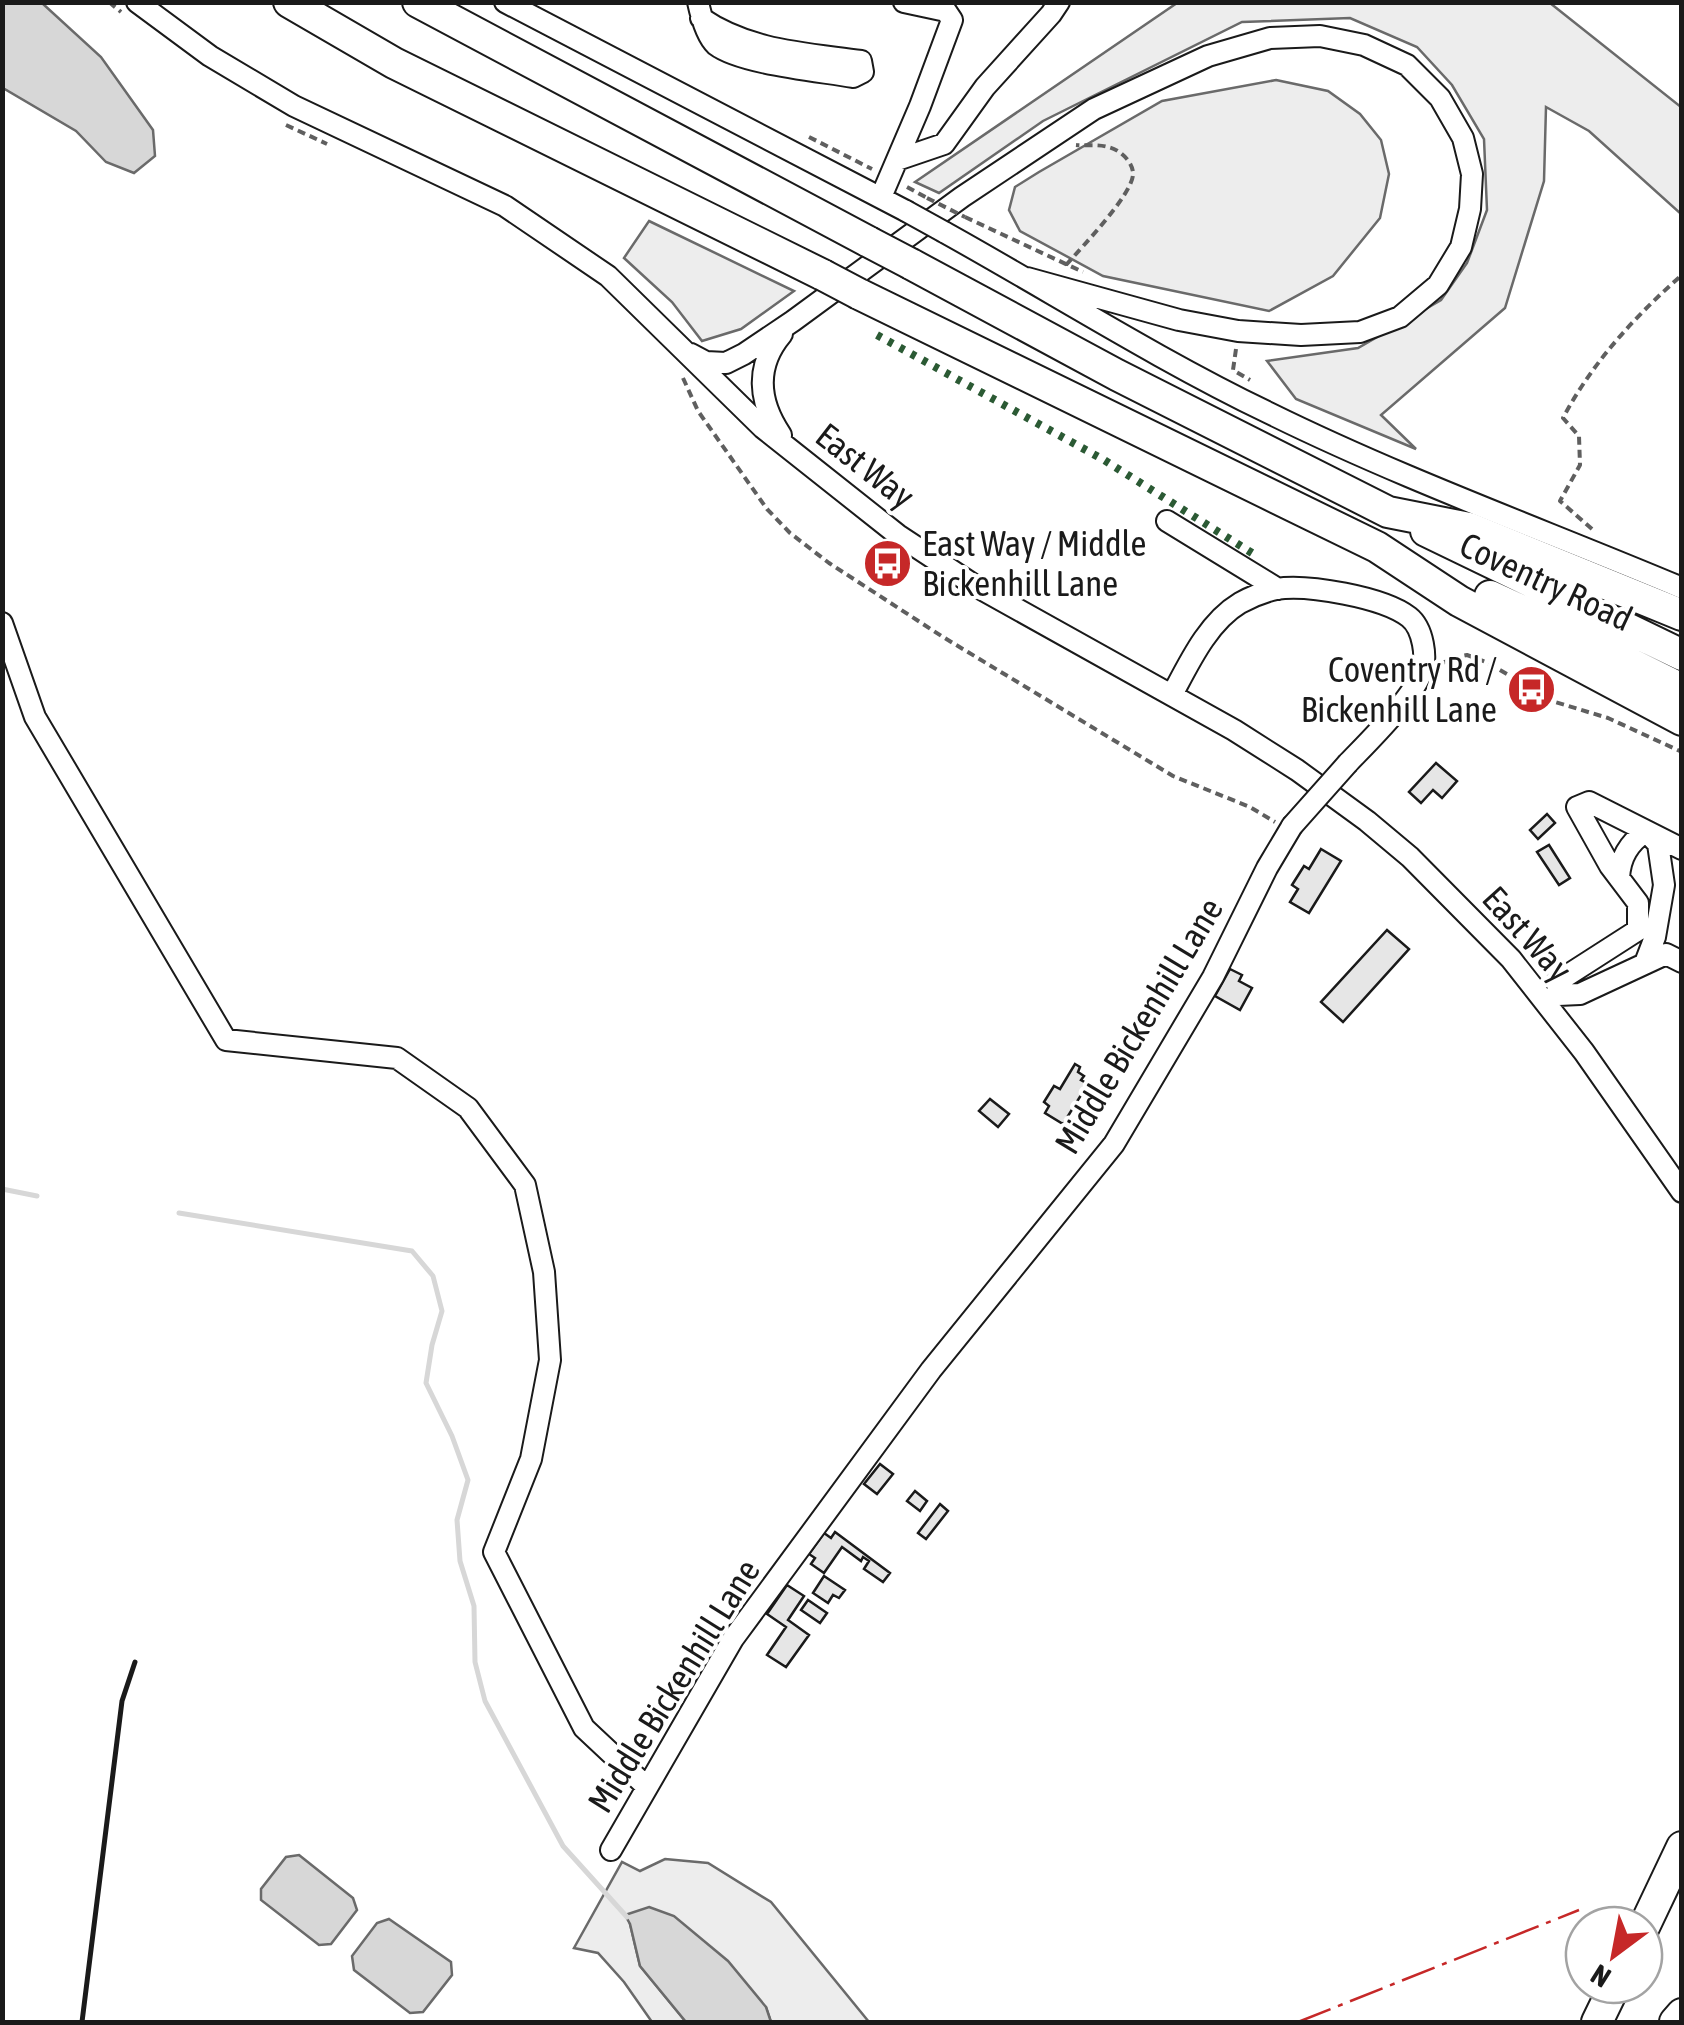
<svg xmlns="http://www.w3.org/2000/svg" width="1684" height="2025" viewBox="0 0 1684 2025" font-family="'Asap Condensed',sans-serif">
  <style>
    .built { fill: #ededed; stroke: #6a6a6a; stroke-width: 2.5 }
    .water { fill: #d7d7d7; stroke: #6a6a6a; stroke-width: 2.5 }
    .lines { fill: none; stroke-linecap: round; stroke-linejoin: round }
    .stream { stroke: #d7d7d7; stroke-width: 5 }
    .building { fill: #e6e6e6; stroke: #1a1a1a; stroke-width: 2.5 }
    .minor-casing { stroke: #1a1a1a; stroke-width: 24 }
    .highway-casing { stroke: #1a1a1a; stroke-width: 34 }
    .path { stroke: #5f5f5f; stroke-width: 4; stroke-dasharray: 8 5; stroke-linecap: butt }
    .minor { stroke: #fff; stroke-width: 20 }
    .highway { stroke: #fff; stroke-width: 30 }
    .minor-bridge-casing { stroke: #1a1a1a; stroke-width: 24; stroke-linecap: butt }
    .highway-bridge-casing { stroke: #1a1a1a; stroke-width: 34; stroke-linecap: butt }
    .path-bridge { stroke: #5f5f5f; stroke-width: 4; stroke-dasharray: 8 5; stroke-linecap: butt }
    .minor-bridge { stroke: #fff; stroke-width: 20 }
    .highway-bridge { stroke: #fff; stroke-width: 30 }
    .hedge { stroke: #2b5a34; stroke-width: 8; stroke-dasharray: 5 8; stroke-linecap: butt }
    .wall { stroke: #1a1a1a; stroke-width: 5 }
    .power { stroke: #c62828; stroke-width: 2.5; stroke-dasharray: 35 8 5 8; stroke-linecap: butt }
    .labels { text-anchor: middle; stroke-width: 8; stroke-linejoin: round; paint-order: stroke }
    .street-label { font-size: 35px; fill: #1a1a1a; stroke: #fff }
    .poi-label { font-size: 35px; fill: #1a1a1a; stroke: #fff; text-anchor: start }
  </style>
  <rect width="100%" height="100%" fill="#fff"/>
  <path class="built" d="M1177 3H1550L1681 107V214L1589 131 1546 107 1544 181 1505 308 1381 415 1416 449 1296 399 1267 361 1358 348 1441 300 1467 263 1487 210 1484 139 1452 85 1417 47 1350 18 1242 22 1043 121 939 193 915 182Z
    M1276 80 1328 91 1360 114 1381 140 1389 174 1380 218 1333 276 1269 311 1103 276 1020 231 1009 210 1015 187 1039 172 1162 101Z
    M649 221 794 291 741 329 702 341 672 302 624 258Z
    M665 1859 708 1863 771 1902 869 2022H771L766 2007 630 1924 640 1966 686 2022H652L624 1982 598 1953 574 1948 622 1862 640 1871Z"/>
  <path class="water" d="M3 2 42 3 101 57 153 130 155 156 134 173 106 162 76 131 3 88Z
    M299 1855 353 1898 357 1910 331 1944 319 1945 261 1900V1889L286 1857Z
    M649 1907 674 1916 728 1961 766 2007 771 2022H686L640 1966 630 1924 625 1915Z
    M389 1919 451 1962 452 1975 423 2012 410 2013 354 1970 352 1956 377 1923Z"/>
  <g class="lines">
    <path class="stream" d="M2 1189 37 1196
      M179 1213 412 1251 433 1276 442 1311 432 1345 426 1383 452 1436 468 1480 457 1520 460 1561 474 1606 475 1662 485 1701 563 1846 627 1917"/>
  </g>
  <path class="building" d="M1436 763 1457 781 1442 798 1433 790 1421 803 1409 792Z
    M1547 814 1555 823 1538 839 1530 830Z
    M1549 845 1570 878 1559 885 1537 852Z
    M1321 849 1341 861 1309 913 1290 902 1298 889 1292 885 1304 866 1309 869Z
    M1387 930 1409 949 1343 1022 1321 1002Z
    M1230 969 1242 975 1239 981 1252 988 1240 1010 1215 996Z
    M1075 1064 1080 1067 1078 1072 1084 1076 1081 1080 1088 1084 1063 1124 1045 1113 1049 1106 1044 1102 1054 1086 1060 1089Z
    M990 1099 1009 1114 998 1127 979 1111Z
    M880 1464 893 1474 877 1494 864 1484Z
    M915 1491 927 1501 920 1511 907 1501Z
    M940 1504 948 1511 926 1539 918 1533Z
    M835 1532 890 1573 883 1582 864 1569 869 1561 863 1557 861 1561 842 1547 824 1573 811 1564 815 1558 809 1554 824 1533 831 1538Z
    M824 1576 845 1590 839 1598 833 1595 828 1603 813 1593Z
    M787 1585 804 1596 788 1620 809 1635 786 1667 767 1655 786 1627 767 1614Z
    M808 1600 827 1613 820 1623 801 1610Z"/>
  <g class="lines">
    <defs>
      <path id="minor" d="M137 2 210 56 294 106 505 206 608 276 763 428 898 535 974 585 1234 730 1297 770 1367 821 1410 857 1511 959 1584 1052 1682 1192
        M505 2 906 211
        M698 2C701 16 706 36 716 45 741 64 820 71 853 77L863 72 861 61C804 53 749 51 701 18
        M897 160 944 144 985 87 1051 14 1059 2
        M881 197 920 106 952 20 946 11 904 2
        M944 232C1052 292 1157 359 1269 413 1403 479 1544 530 1682 588
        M691 354 706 362 726 363 744 354 793 321 962 197 1094 109 1208 56 1270 38 1320 36 1364 45 1407 65 1440 98 1463 138 1472 174 1470 209 1461 247 1438 285 1400 317 1360 332 1301 335 1238 331 1179 320 1027 278
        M781 435C758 401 755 366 782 334
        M1167 521 1278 589
        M2 623 35 717 226 1040 397 1058 468 1108 525 1185 544 1272 550 1360 531 1459 494 1552 584 1728 647 1787
        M1172 695C1189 663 1208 622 1240 603 1251 597 1263 592 1276 589 1307 584 1383 597 1409 617 1423 628 1428 658 1421 674 1410 701 1369 741 1348 763
        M1619 878C1620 857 1629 843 1646 831L1658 844 1664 885 1655 937 1645 963
        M1558 995 1557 982 1638 930V903L1610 866 1577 807 1589 802 1682 849
        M1547 1002 1558 995 1580 994 1666 954 1682 962
        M611 1850 733 1639 931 1370 1114 1144 1213 977 1267 868 1292 826"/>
      <path id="highway" d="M289 2 394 63 823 275
        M418 2 869 242
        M911 264 1117 375 1388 512 1469 528 1682 615
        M859 294 1377 547 1459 601 1682 720
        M1426 531 1682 655
        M1490 596 1549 623 1682 689
        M1644 1927 1682 1847
        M1597 2022 1615 1985
        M1675 2022 1682 2014"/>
    </defs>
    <use href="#minor" class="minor-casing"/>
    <use href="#highway" class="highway-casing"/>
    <path class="path" d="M109 2 121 12
      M286 125 327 144
      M809 137 872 169
      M907 187 927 198
      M965 217 1083 272
      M1066 265C1082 247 1131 196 1133 175 1134 162 1119 149 1108 147 1098 144 1086 146 1076 145
      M1236 349 1233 370 1250 380
      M683 378 698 411 767 509 790 533 829 563 943 637 1173 776 1250 807 1275 822
      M1592 529 1560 501 1580 465 1579 436 1563 418C1592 363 1635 316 1682 275
      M1440 664 1456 657 1467 655 1486 662 1555 702 1608 718 1682 752"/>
    <use href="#minor" class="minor"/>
    <use href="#highway" class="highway"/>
    <defs>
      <path id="minor-bridge" d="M906 211 944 232
        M1292 826 1348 763"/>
      <path id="highway-bridge" d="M869 242 911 264
        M823 275 859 294"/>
    </defs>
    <use href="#minor-bridge" class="minor-bridge-casing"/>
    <use href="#highway-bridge" class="highway-bridge-casing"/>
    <path class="path-bridge" d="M927 198 965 217"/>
    <use href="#minor-bridge" class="minor-bridge"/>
    <use href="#highway-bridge" class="highway-bridge"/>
    <path class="hedge" d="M877 335 1104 460 1252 553"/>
    <path class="wall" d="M82 2022 122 1701 135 1662"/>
    <path class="power" d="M1298 2022 1579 1910"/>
  </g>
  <defs>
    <symbol id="bus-disc" viewBox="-11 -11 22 22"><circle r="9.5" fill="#c62828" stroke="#fff"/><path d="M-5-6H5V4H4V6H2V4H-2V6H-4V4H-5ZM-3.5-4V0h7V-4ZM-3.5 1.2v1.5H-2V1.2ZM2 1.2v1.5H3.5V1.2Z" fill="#fff"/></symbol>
  </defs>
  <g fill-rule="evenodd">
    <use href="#bus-disc" x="860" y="536" width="55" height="55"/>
    <use href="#bus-disc" x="1504" y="662" width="55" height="55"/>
  </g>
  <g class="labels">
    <g class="street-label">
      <text transform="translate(865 466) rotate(38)" y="12">East Way</text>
      <text transform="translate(1546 582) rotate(25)" y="12">Coventry Road</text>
      <text transform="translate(1527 934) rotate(48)" y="12">East Way</text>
      <text transform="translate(1139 1026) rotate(-59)" y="12">Middle Bickenhill Lane</text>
      <text transform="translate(674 1686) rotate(-58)" y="12">Middle Bickenhill Lane</text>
    </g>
    <g class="poi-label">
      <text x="922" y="556">East Way / Middle<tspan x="922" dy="40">Bickenhill Lane</tspan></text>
      <text x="1497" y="682" text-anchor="end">Coventry Rd /<tspan x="1497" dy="40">Bickenhill Lane</tspan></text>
    </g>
  </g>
  <rect width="1684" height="2025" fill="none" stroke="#1a1a1a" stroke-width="10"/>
  <g transform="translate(1614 1955) rotate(212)"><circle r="48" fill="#ffffff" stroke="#a3a3a3" stroke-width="2.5"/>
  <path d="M0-8L18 38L0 25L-18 38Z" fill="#c62828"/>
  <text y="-15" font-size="28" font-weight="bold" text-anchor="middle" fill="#1a1a1a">N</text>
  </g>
</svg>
